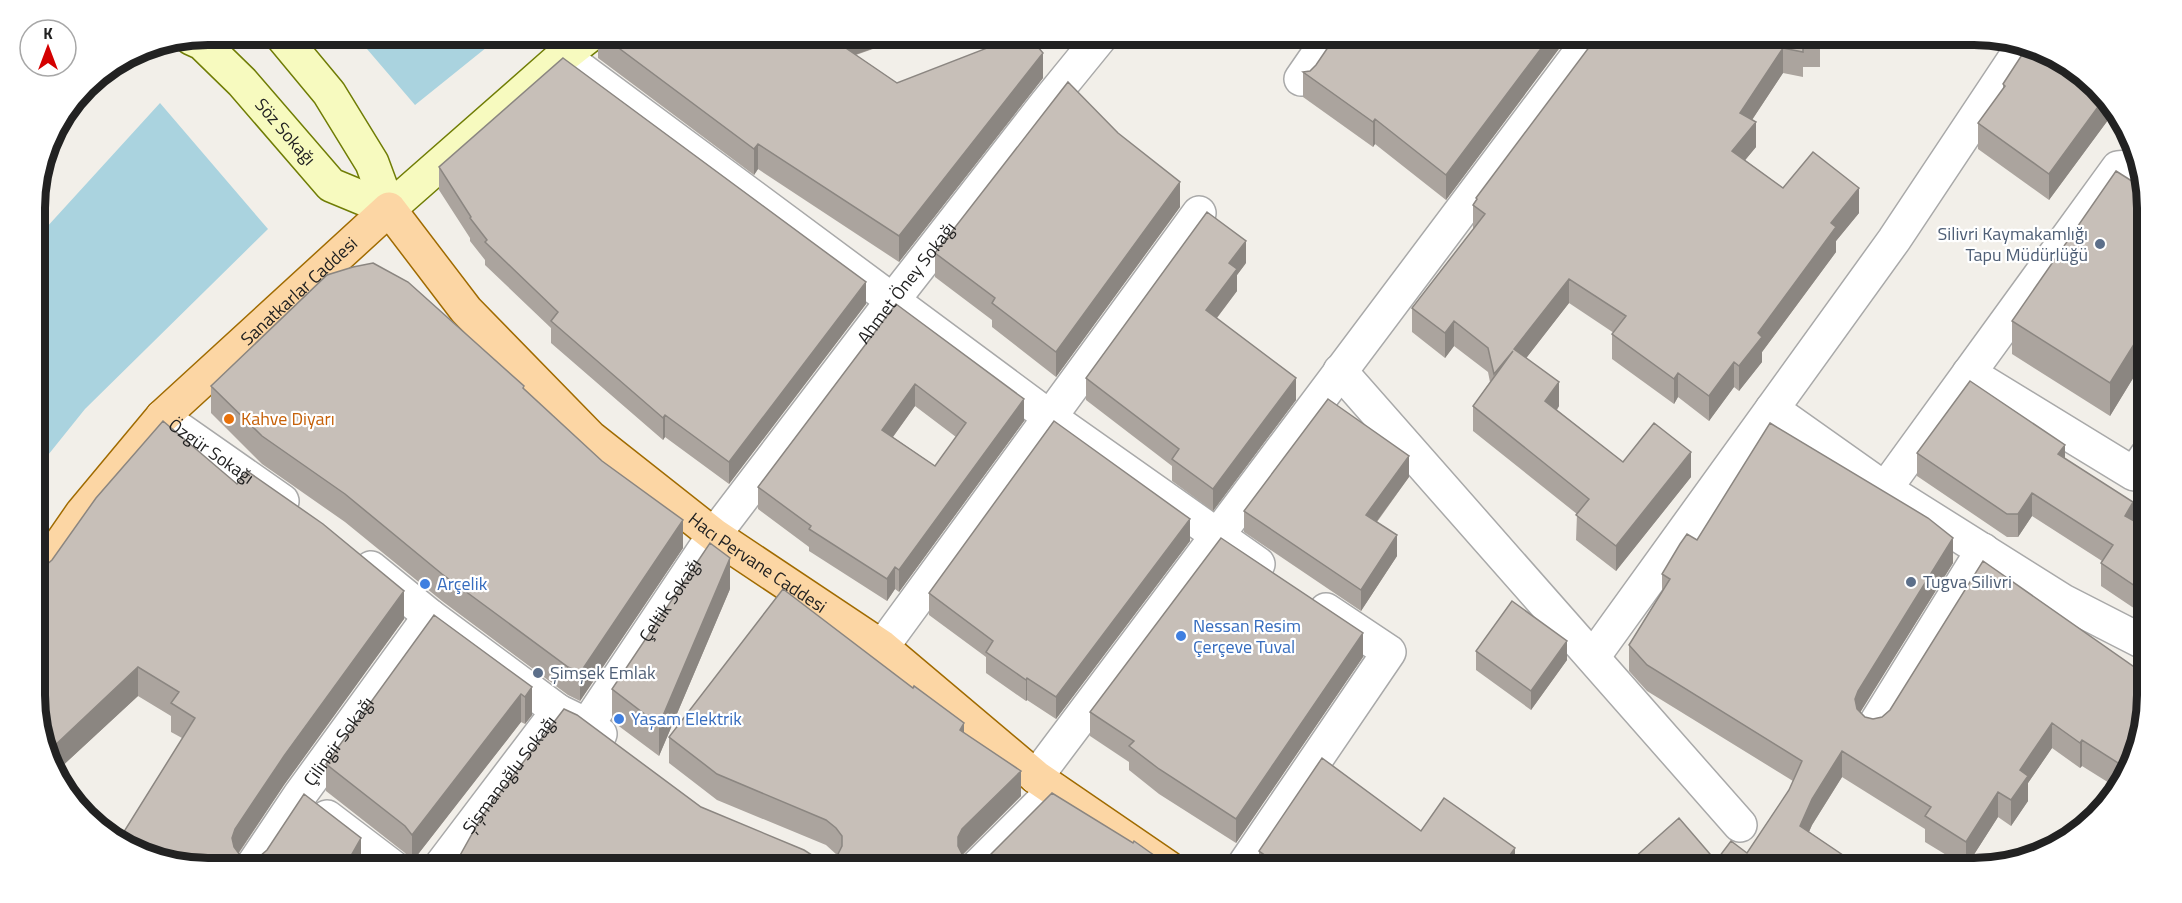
<svg xmlns="http://www.w3.org/2000/svg" width="2182" height="903" viewBox="0 0 2182 903" font-family="'Titillium Web',sans-serif">
  <style>
    .water { fill: #aad3df }
    .lines { fill: none; stroke-linecap: round; stroke-linejoin: round }
    .minor-casing { stroke: #a9a9a9; stroke-width: 36 }
    .secondary-casing { stroke: #707d05; stroke-width: 36 }
    .primary-casing { stroke: #a06b00; stroke-width: 36 }
    .minor { stroke: #fff; stroke-width: 33 }
    .secondary { stroke: #f7fabf; stroke-width: 33 }
    .primary { stroke: #fcd6a4; stroke-width: 33 }
    .wall { fill: #aba49e; fill-rule: evenodd }
    .shaded-wall { fill: #8b8681 }
    .building { fill: #c7bfb8; stroke: #8b8681; stroke-width: 1.5; fill-rule: evenodd }
    .service-dot { fill: #5c6f8a; stroke: #fff; stroke-width: 2 }
    .food-dot { fill: #e8710a; stroke: #fff; stroke-width: 2 }
    .shop-dot { fill: #3f7fe0; stroke: #fff; stroke-width: 2 }
    .labels { text-anchor: middle; stroke-width: 4.5; stroke-linejoin: round; paint-order: stroke }
    .street-label { font-size: 18px; fill: #222; stroke: #fff }
    .service-label { font-size: 18px; fill: #4e5e75; stroke: #fff; text-anchor: start }
    .food-label { font-size: 18px; fill: #c56008; stroke: #fff; text-anchor: start }
    .shop-label { font-size: 18px; fill: #366cbe; stroke: #fff; text-anchor: start }
    .rim { fill: none; stroke: #222; stroke-width: 8 }
  </style>
  <rect width="100%" height="100%" fill="#f2efe9"/>
  <path class="water" d="M355 35H502L415 105Z
    M160 103 268 229 85 409 36 470 35 240Z"/>
  <g class="lines">
    <defs>
      <g id="minor">
        <path d="M563 56 1051 418 1258 564"/>
        <path d="M1301 79 1332 34"/>
        <path d="M1340 371 1740 825"/>
        <path d="M1969 373 2134 474 2147 455"/>
        <path d="M1772 409 1885 489 2063 601 2147 644"/>
        <path id="s1" d="M162 417 282 501"/>
        <path d="M1885 489 2118 168 2138 166"/>
        <path d="M371 568 430 616 558 711 587 725 600 734"/>
        <path d="M882 647 1199 213"/>
        <path d="M1593 657 1894 240 2025 43"/>
        <path id="s2" d="M587 725 714 535 893 300 1046 104 1103 34"/>
        <path d="M1874 726 1983 550"/>
        <path d="M1036 777 1594 34"/>
        <path d="M327 817 394 868"/>
        <path id="s3" d="M251 868 300 795 430 616"/>
        <path id="s4" d="M439 868 558 711"/>
        <path d="M976 868 1054 790"/>
        <path d="M1242 868 1389 652 1326 610"/>
      </g>
      <g id="secondary">
        <path d="M280 34 329 93 372 163 389 209"/>
        <path id="s5" d="M191 38 202 43 242 82 331 185 389 209"/>
        <path d="M389 209 563 56 591 34"/>
      </g>
      <g id="primary">
        <path id="s6" d="M37 578 82 513 162 417 389 209 466 310 591 438 714 535 882 647 1036 777 1169 868"/>
      </g>
    </defs>
    <use href="#minor" class="minor-casing"/>
    <use href="#secondary" class="secondary-casing"/>
    <use href="#primary" class="primary-casing"/>
    <use href="#minor" class="minor"/>
    <use href="#secondary" class="secondary"/>
    <use href="#primary" class="primary"/>
  </g>
  <path class="wall" d="M598 34H915L856 55 897 83 1043 78 899 262 758 169 754 175 598 58Z
    M1570 34 1446 200 1375 144 1373 147 1303 97V72L1310 71 1316 65Z
    M1599 34H1835L1834 43 1820 44V67H1803V77L1783 73 1752 120 1756 147 1745 160 1783 188 1859 213 1836 241V252L1762 352V362L1739 391 1734 387 1709 421 1678 397 1674 404 1612 359V334L1614 333 1569 303 1526 358 1559 406 1557 410 1623 462 1691 477 1616 571 1576 540 1577 514 1473 431V406L1490 382 1488 372 1454 346 1445 358 1412 332V308L1473 230V205L1476 201V198Z
    M2003 84 2105 94 2117 120 2111 116 2049 200 1978 149V123L2003 89Z
    M439 167 866 304 729 484 665 437 663 440 551 343V328L485 265V260L470 241V238L439 190Z
    M2146 190V357L2110 416 2012 354V321Z
    M1180 207 1056 377 992 327V320L935 277V253Z
    M1246 263 1237 275V291L1217 318 1296 400 1213 511 1172 481V466L1086 400V378Z
    M896 304 1024 421 899 592 895 589 887 601 809 551V547L758 509V487ZM915 406 956 437 935 466 893 437Z
    M211 386 524 389 683 548 580 701 568 695 442 601 345 522 262 464 211 413Z
    M1917 453 2065 458 2133 520 2147 528V617L2101 586V563L2102 561 2032 516 2018 537H2007L1917 476Z
    M1409 477 1377 522 1397 556 1361 611 1244 532V511Z
    M237 484 404 619 284 785 239 853 240 855 249 858 361 866 360 868H208L182 738 171 732V716L138 696 58 770 38 729Z
    M1697 540 1953 563 1860 712 1865 717 1873 719 1882 717 1890 710 1983 561 2138 751 2114 786 2082 766 2080 768 2052 748 2028 783V801L2011 826 1998 817 1966 867 1925 842V829L1842 777 1812 825 1809 832 1862 868H1624V867L1716 861 1747 853 1789 790 1793 781 1647 691 1629 671V645L1662 592V574Z
    M1190 541 1056 719 1027 700 1026 701 986 673V657L929 615V593Z
    M730 589 659 756 612 721V689Z
    M1476 651 1567 660 1531 710 1476 670Z
    M1363 657 1236 843 1159 794 1129 770V762L1090 736V712Z
    M532 687V715L525 724 521 722 412 862 405 853 326 791V764Z
    M964 733 1021 796 963 855 971 860 453 868 701 807 821 861 830 860 837 855 826 845 717 800 669 763V737Z
    M1421 831 1515 858 1533 868H1259V851Z"/>
  <path class="shaded-wall" d="M840 34H915L831 63V38Z
    M1552 34H1570L1446 200V175Z
    M1783 48V73L1740 138V113Z
    M1043 53V78L899 262V236Z
    M2106 96 2111 107V116L2049 200V174Z
    M1375 119V144L1373 147V122Z
    M1756 122V147L1732 176V151Z
    M758 144V169L754 175V149Z
    M1180 182V207L1056 377V352Z
    M1859 188V213L1836 241V252L1762 352V362L1739 391V366L1758 333 1831 223Z
    M1246 241V263L1237 275V291L1206 332V310L1229 263Z
    M1569 279V303L1514 374V349Z
    M866 282V304L729 484V462Z
    M1454 321V346L1445 358V333Z
    M2146 325V357L2110 416V383Z
    M1734 362V387L1709 421V396Z
    M1678 373V397L1674 404V379Z
    M1296 378V400L1213 511V489Z
    M1559 382V406L1545 426V401Z
    M915 384V406L882 452V430Z
    M1024 399V421L899 592V570Z
    M665 415V437L663 440V418Z
    M2065 445V468L2058 454Z
    M1691 452V477L1616 571V546Z
    M1409 456V477L1366 536V515Z
    M2032 493V516L2018 537V514Z
    M2133 502V525L2125 516Z
    M1190 519V541L1056 719V697Z
    M683 520V548L580 701V673Z
    M1397 535V556L1361 611V590Z
    M1953 538V563L1858 716 1855 699 1858 691Z
    M730 558V589L659 756V725Z
    M895 567V589L887 601V579Z
    M404 591V619L284 785 235 858 232 838 235 829 284 756Z
    M1363 633V657L1236 843V819Z
    M1567 641V660L1531 710V691Z
    M138 667V696L58 770 51 755V749Z
    M1027 678V700L1026 701V680Z
    M532 687V715L525 724V697Z
    M521 694V722L412 862V835Z
    M2146 703 2141 733V715Z
    M964 723V749L960 730Z
    M2052 723V748L2028 783V801L2011 826V800L2020 770Z
    M2082 740V766L2080 768V743Z
    M1842 751V777L1812 825 1800 852V826L1812 799Z
    M1021 771V796L962 855 958 863V837L962 829Z
    M1998 792V817L1966 867V842Z
    M361 838V866L360 868H344Z
    M1515 848V868L1510 855Z"/>
  <path class="building" d="M600 34H840L831 38 897 83 1023 34H1027L1043 53 899 236 758 144 754 149Z
    M1337 34H1552L1446 175 1375 119 1373 122 1303 72 1310 71 1316 65Z
    M1599 34H1820V42H1803V52L1783 48 1740 113 1756 122 1732 151 1783 188 1813 152 1859 188 1831 223 1836 227 1758 333 1762 337 1739 366 1734 362 1709 396 1678 373 1674 379 1612 334 1626 316 1569 279 1514 349 1559 382 1545 401 1623 462 1654 423 1691 452 1616 546 1576 515 1589 499 1473 406 1513 351 1494 374 1488 348 1454 321 1445 333 1412 308 1485 214 1473 205 1477 199 1476 198Z
    M2029 44 2105 94 2106 96 2049 174 1978 123 2005 86 2003 84Z
    M563 58 866 282 729 462 665 415 663 418 551 321 558 312 485 242 487 240 470 218 471 217 439 167Z
    M1068 82 1118 133 1180 182 1056 352 992 303 995 298 935 253Z
    M2116 171 2146 190V325L2110 383 2012 321Z
    M1207 212 1246 241 1229 263 1237 269 1206 310 1296 378 1213 489 1172 459 1179 449 1086 378Z
    M373 263 408 282 524 386 523 388 602 461 683 520 580 673 568 667 442 574 345 494 262 436 211 386 327 275 353 267Z
    M896 304 1024 399 899 570 895 567 887 579 809 529 811 526 758 487ZM915 384 966 423 935 466 882 430Z
    M1970 381 2065 445 2058 454 2133 502 2125 516 2147 528V594L2101 563 2113 545 2032 493 2018 514H2007L1917 453Z
    M1328 399 1409 456 1366 515 1397 535 1361 590 1244 511Z
    M163 421 237 484 247 471 323 524 404 591 284 756 235 829 232 838 234 847 240 855 249 858 260 856 267 850 304 794 361 838 344 868H228L219 864 216 868H208L152 859 120 838 195 718 171 703 179 692 138 667 51 749 46 745 38 729 37 580 44 567 52 560 96 498Z
    M1054 421 1190 519 1056 697 1027 678 1026 680 986 652 993 641 929 593Z
    M1770 423 1928 518 1953 538 1858 691 1855 699 1857 709 1865 717 1873 719 1882 717 1890 710 1983 561 2147 676 2148 695 2146 703 2141 715 2144 716 2138 751 2126 768 2082 740 2080 743 2052 723 2020 770 2028 776 2011 800 1998 792 1966 842 1925 816 1931 807 1842 751 1812 799 1800 826 1862 868H1625L1624 867 1679 818 1716 861 1731 841 1747 853 1789 790 1802 761 1647 665 1629 645 1670 579 1662 574 1680 544 1687 534 1697 540Z
    M1221 538 1363 633 1236 819 1159 769 1129 746 1134 741 1090 712Z
    M710 543 730 558 659 725 612 689Z
    M783 589 913 688 914 686 964 723 960 730 1021 771 962 829 958 837V846L963 856 971 860H980L989 856 1052 793 1133 843 1134 841 1172 868H453L482 816 564 709 577 715 701 807 804 850 821 861 830 860 838 854 842 846V836L836 828 826 820 717 774 669 737Z
    M1512 601 1567 641 1531 691 1476 651Z
    M434 615 532 687 525 697 521 694 412 835 405 826 326 764Z
    M1322 758 1421 831 1444 798 1515 848 1510 855 1533 868H1283L1259 851Z"/>
  <g class="service-dot">
    <circle cx="2100" cy="244" r="6"/>
    <circle cx="1911" cy="582" r="6"/>
    <circle cx="538" cy="673" r="6"/>
  </g>
  <circle class="food-dot" cx="229" cy="419" r="6"/>
  <g class="shop-dot">
    <circle cx="425" cy="584" r="6"/>
    <circle cx="1181" cy="636" r="6"/>
    <circle cx="619" cy="719" r="6"/>
  </g>
  <g class="labels">
    <g class="street-label">
      <text dy="6" stroke="none"><textPath href="#s5" startOffset="134">Söz Sokağı</textPath></text>
      <text dy="6" stroke="none"><textPath href="#s2" startOffset="546">Ahmet Öney Sokağı</textPath></text>
      <text dy="6" stroke="none"><textPath href="#s6" startOffset="390">Sanatkarlar Caddesi</textPath></text>
      <text dy="6" stroke="none"><textPath href="#s1" startOffset="60">Özgür Sokağı</textPath></text>
      <text dy="6" stroke="none"><textPath href="#s6" startOffset="1026">Hacı Pervane Caddesi</textPath></text>
      <text dy="6" stroke="none"><textPath href="#s2" startOffset="150">Çeltik Sokağı</textPath></text>
      <text dy="6" stroke="none"><textPath href="#s3" startOffset="154">Çilingir Sokağı</textPath></text>
      <text dy="6" stroke="none"><textPath href="#s4" startOffset="117">Şişmanoğlu Sokağı</textPath></text>
    </g>
    <g class="service-label">
      <text x="2088" y="240" text-anchor="end">Silivri Kaymakamlığı<tspan x="2088" dy="21">Tapu Müdürlüğü</tspan></text>
      <text x="1923" y="588">Tugva Silivri</text>
      <text x="550" y="679">Şimşek Emlak</text>
    </g>
    <g class="food-label">
      <text x="241" y="425">Kahve Diyarı</text>
    </g>
    <g class="shop-label">
      <text x="437" y="590">Arçelik</text>
      <text x="1193" y="632">Nessan Resim<tspan x="1193" dy="21">Çerçeve Tuval</tspan></text>
      <text x="631" y="725">Yaşam Elektrik</text>
    </g>
  </g>
  <path d="M0 0H2182V903H0ZM208 45H1974A163 163 0 0 1 2137 208V695A163 163 0 0 1 1974 858H208A163 163 0 0 1 45 695V208A163 163 0 0 1 208 45Z" fill="#fff" fill-rule="evenodd"/>
  <path class="rim" d="M208 45H1974A163 163 0 0 1 2137 208V695A163 163 0 0 1 1974 858H208A163 163 0 0 1 45 695V208A163 163 0 0 1 208 45Z"/>
  <g transform="translate(48 48)"><circle r="28" fill="#ffffff" stroke="#a7a7a7" stroke-width="1.5"/>
  <path d="M0-4.5L10 22L0 15L-10 22Z" fill="#d40000"/>
  <text y="-9" font-size="16" font-weight="bold" text-anchor="middle" fill="#222222">K</text>
  </g>
</svg>
